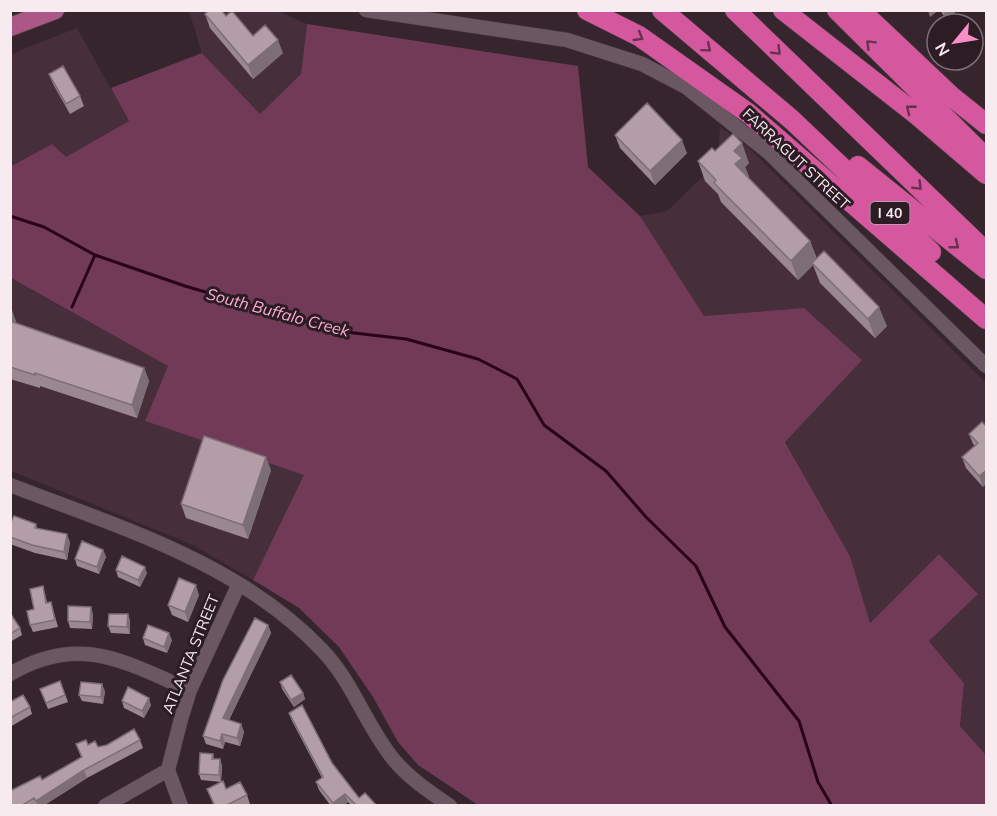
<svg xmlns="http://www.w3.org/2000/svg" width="997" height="816" viewBox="0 0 997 816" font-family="Mulish,sans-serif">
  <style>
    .built { fill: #462f3a }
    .green { fill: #713b58 }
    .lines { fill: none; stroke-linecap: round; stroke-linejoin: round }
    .stream { stroke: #2b001a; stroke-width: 3 }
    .minor-casing { stroke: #52434a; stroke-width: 15 }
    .major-casing { stroke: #52434a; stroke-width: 20 }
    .highway-casing { stroke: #52434a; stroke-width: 21 }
    .minor { stroke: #6b5761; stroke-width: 14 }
    .major { stroke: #ab5886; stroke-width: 18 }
    .highway { stroke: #d5589f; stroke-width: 20 }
    .wall { fill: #9a8790 }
    .shaded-wall { fill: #7d6e75 }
    .building { fill: #b39da7; stroke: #7d6e75; stroke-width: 1.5 }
    .oneway { stroke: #67314f }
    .labels { text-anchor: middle; stroke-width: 6; stroke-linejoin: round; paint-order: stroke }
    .shield { fill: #2c1c24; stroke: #baadb3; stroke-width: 1.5 }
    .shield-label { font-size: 14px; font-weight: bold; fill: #f7ebf0 }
    .street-label { font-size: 15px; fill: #f7ebf0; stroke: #2c1c24 }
    .water-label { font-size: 16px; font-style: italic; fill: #feadd6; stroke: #2c1c24 }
  </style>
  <rect width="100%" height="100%" fill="#37252e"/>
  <path class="built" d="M189 11H277L307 24 301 74 260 114 202 53Z
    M77 28 129 121 66 158 52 144 11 167V54Z
    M720 127 748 147 986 383V755L960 726 964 683 929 640 978 594 939 554 870 623 850 556 785 441 862 360 804 308 704 316 640 216 667 211 717 163Z
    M10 278 168 366 145 421 305 475 253 580 191 544 11 471Z"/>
  <path class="green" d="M307 24 578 66 588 167 640 216 704 316 804 308 862 360 785 442 850 556 870 623 939 554 978 594 929 641 964 683 960 726 986 755V805H478L418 765 398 742 373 697 339 647 299 608 253 580 304 475 145 421 168 366 11 278 10 167 52 144 66 157 129 121 111 88 202 53 260 114 301 74Z"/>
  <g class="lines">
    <path class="stream" d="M10 216 44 227 95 255 185 286 337 331 406 339 478 359 517 379 544 425 606 471 646 517 696 566 725 627 799 721 818 782 832 806
      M72 307 95 255"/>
    <defs>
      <path id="minor" d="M366 10 567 40 642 64 686 87 768 152 986 366
        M10 485C119 527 240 563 322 650 353 682 366 726 394 760 410 779 430 792 450 806
        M10 674C80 633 124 662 190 690
        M105 806 168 770
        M181 806 168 770 181 719 190 690 238 586"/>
      <path id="major" d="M10 27 55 10"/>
      <path id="highway" d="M587 10 639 36 748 113 986 319
        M662 10 792 120 931 252
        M735 10 986 252
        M783 10 917 115 986 174
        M837 10 980 152
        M860 10 951 96 986 124
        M858 166 986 269"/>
    </defs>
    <use href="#minor" class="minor-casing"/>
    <use href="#major" class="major-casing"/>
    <use href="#highway" class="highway-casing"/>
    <use href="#minor" class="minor"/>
    <use href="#major" class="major"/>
    <use href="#highway" class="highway"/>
  </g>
  <path class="wall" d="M940 10H958L946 19Z
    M205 14 226 16 253 36 283 53 253 79 210 28Z
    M49 74 80 96 84 106 70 114 53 84Z
    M615 135 687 153 655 185 620 148Z
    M715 151 749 163 745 167 749 177 748 178 810 241 817 259 887 326 875 338 820 283 813 265 798 280 721 202 718 194 705 181 698 161Z
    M10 310 16 323 144 368 149 381 137 418 40 386V388L10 379Z
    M982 422 983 487 966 468 962 457 975 446 973 444 969 434Z
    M271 470 248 539 186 518 181 504Z
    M10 519 36 524 37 528 70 542 67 560 35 553 10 544Z
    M103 550 106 557 99 574 77 566 75 559Z
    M116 570 147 573 140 587 118 577Z
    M43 586 47 602H51L58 627 33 632 30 625Z
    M199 595 188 622 172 615 168 605Z
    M10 613 20 628 22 635 10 642Z
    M93 614 92 629 70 628 68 621Z
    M128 614 130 621V634L111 633 108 626Z
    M268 625 271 633 229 720 241 724 244 732 240 746 225 742 223 749 206 744 203 736Z
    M143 638 172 640 167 653 145 645Z
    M60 681 68 702 48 709 40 689Z
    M280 682 303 693 305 699 294 707 282 689Z
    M105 691 103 704 82 701 79 695Z
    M122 701 151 705 144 718 124 708Z
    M10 702 30 707 32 714 10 727Z
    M289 713 332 763 359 798 377 806H352L348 802 343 806H331L319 790 316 782 322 778 292 721Z
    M140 740 143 748 87 778 43 806H10L42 780 81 757 76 744 88 745 98 747Z
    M213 754 214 759H220L222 766 221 781 226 789 247 795 250 804 246 806H214L207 789 221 782 201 780 199 774Z"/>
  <path class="shaded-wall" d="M928 10H939L930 17Z
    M943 10H958L946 19Z
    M278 40 283 53 253 79 248 65Z
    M682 140 687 153 655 185 650 171Z
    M742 143 749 163 745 167 749 177 742 184 735 164 734 151Z
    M810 241 817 261 812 263 813 265 798 280 791 261Z
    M879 307 887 326 875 338 868 319Z
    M12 310 17 324 10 332V312Z
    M144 368 149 381 137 418 132 405Z
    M266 457 271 470 248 539 243 525Z
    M987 470V483L983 487 979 476Z
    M67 534 70 542 67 560 64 552Z
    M103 550 106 557 99 574 97 567Z
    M145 567 147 573 140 587 138 580Z
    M196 585 199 595 188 622 185 612Z
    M91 607 93 614 92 629 90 622Z
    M128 614 130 621V634L127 627Z
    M268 625 271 633 226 726 223 718Z
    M169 633 172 640 167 653 164 647Z
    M102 684 105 691 103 704 101 697Z
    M303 693 305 699 294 707 291 700Z
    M149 698 151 705 144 718 142 711Z
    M241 724 244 732 240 746 237 738Z
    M222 734 225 742 223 749 220 741Z
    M220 759 222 766 221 782 219 775Z
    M84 770 87 778 43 806H38L36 801Z
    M345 794 348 802 343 806H333V803Z"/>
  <path class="building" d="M209 10H221L226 16 232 11 253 36 265 25 278 40 248 65 205 14Z
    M63 66 80 96 66 104 49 74Z
    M647 103 682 140 650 171 615 135Z
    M733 134 742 143 734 151 742 158 735 164 810 241 791 261 714 183 716 180 698 161 712 148 715 151Z
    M824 251 879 307 868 319 812 263Z
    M10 321 144 368 132 405 35 373V375L10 367Z
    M982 422 987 427V470L979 476 962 457 978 443 969 434Z
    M204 436 266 457 243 525 181 504Z
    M14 516 36 524 35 528 67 534 64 552 32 545 10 537V519L12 520Z
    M82 541 103 550 97 567 75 559Z
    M122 556 145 567 138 580 116 570Z
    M179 578 196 585 185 612 168 605Z
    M43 586 46 603 51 602 55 620 30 625 27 611 34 609 30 589Z
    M68 606 91 607 90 622 68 621Z
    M10 613 20 628 10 634Z
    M109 614H128L127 627 108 626Z
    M255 618 268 625 223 718 241 724 237 738 222 734 220 741 203 736 223 680Z
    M148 625 169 633 164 647 143 638Z
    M291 675 303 693 291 700 280 682Z
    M60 681 65 695 46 703 40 689Z
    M81 682 102 684 101 697 79 695Z
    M128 687 149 698 142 711 122 701Z
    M23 695 30 707 10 718V702Z
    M302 705 332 763 359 798 365 793 377 806H357L345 794 333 803 316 782 323 777 289 713Z
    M134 729 140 740 84 770 36 801 34 798 21 806H10V791L40 776 42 780 82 757 76 744 86 740 88 745 95 741 98 747 107 745Z
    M200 753 213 754 212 759H220L219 775 199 774Z
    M223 781 226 789 240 782 247 795 225 806H215L207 789Z"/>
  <defs><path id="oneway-chevron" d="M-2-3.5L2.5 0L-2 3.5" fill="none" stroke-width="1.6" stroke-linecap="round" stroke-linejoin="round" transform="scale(1.5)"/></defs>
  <g class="oneway">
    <use href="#oneway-chevron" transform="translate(639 37) rotate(31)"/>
    <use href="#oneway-chevron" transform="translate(870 44) rotate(-135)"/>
    <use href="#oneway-chevron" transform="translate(707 48) rotate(40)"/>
    <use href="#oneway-chevron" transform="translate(777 51) rotate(44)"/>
    <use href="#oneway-chevron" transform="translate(910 109) rotate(-142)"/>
    <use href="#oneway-chevron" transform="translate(918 186) rotate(44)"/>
    <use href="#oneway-chevron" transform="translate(955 245) rotate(38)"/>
  </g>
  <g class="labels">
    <rect class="shield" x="870.5" y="202" width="39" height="22" rx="4.5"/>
    <g class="shield-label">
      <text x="890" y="218">I 40</text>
    </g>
    <g class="street-label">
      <text transform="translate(796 159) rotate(43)" y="5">FARRAGUT STREET</text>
      <text transform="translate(191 654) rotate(-68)" y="5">ATLANTA STREET</text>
    </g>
    <g class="water-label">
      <text transform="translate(278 312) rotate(15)" y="6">South Buffalo Creek</text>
    </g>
  </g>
  <rect width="997" height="816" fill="none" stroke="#f7ebf0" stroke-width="24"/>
  <g transform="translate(955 42) rotate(240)"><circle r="28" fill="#2c1c24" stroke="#7d6f76" stroke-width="1.5"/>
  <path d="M0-4.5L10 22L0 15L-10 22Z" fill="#fa8fc8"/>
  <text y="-9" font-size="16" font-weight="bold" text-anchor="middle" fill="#f7ebf0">N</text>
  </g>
</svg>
